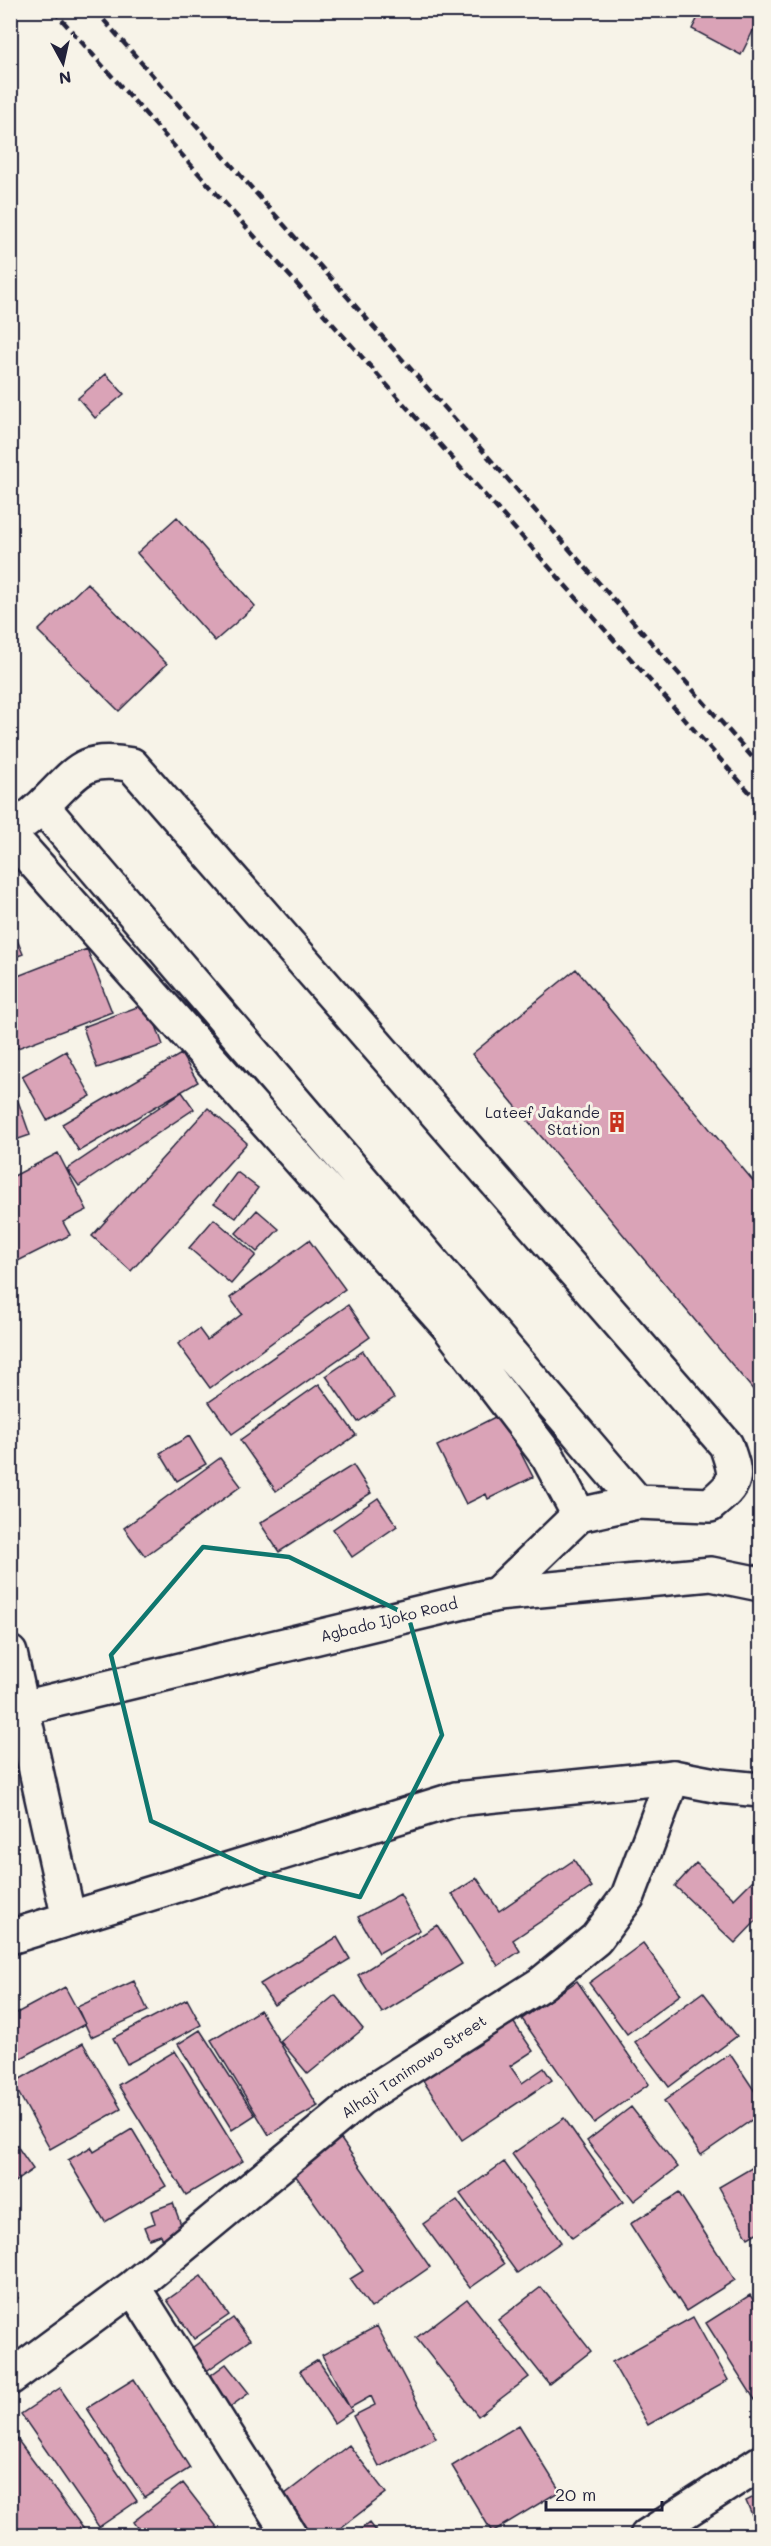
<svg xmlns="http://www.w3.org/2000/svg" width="771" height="2546" viewBox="0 0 771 2546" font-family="Mali,sans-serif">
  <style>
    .building { fill: #daa3b7; stroke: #22223b; stroke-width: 1.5 }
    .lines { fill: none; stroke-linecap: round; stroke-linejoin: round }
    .minor-casing { stroke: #22223b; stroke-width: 38 }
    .major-casing { stroke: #22223b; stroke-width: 38 }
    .minor { stroke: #f7f3e8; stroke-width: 33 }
    .major { stroke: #f7f3e8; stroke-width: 33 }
    .rail { stroke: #22223b; stroke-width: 4.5; stroke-dasharray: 9 4.5; stroke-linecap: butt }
    .marked { fill: none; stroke: #0f766e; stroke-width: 4.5; stroke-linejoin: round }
    .labels { text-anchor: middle; stroke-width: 6; stroke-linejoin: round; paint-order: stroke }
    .poi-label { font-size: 15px; fill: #22223b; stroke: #f7f3e8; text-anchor: end }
    .street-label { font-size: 15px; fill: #22223b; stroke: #f7f3e8 }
  </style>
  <rect width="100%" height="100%" fill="#f7f3e8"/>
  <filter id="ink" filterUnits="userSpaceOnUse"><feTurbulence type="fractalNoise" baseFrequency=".0167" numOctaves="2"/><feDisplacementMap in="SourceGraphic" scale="12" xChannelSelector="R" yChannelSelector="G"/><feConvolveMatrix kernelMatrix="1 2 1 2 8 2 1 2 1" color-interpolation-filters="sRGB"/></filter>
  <g filter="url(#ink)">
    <path class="building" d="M702 10H748L760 17 741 55 692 29Z
      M106 374 124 394 95 418 78 398Z
      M177 517 255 606 215 641 137 553Z
      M87 583 167 664 119 711 38 631Z
      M10 923 23 954 10 959Z
      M87 949 112 1012 10 1051V979Z
      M576 969 760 1189V1398L472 1054Z
      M148 1003 163 1045 97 1068 83 1027Z
      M66 1051 91 1096 47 1120 22 1076Z
      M181 1054 198 1082 79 1151 62 1124Z
      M10 1079 17 1096 10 1098Z
      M182 1092 194 1109 79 1186 67 1169Z
      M18 1101 30 1135 10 1142V1103Z
      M208 1108 247 1143 131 1271 92 1236Z
      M58 1153 87 1210 63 1222 70 1235 10 1265V1178Z
      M237 1172 258 1188 236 1218 214 1203Z
      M257 1210 279 1229 257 1252 236 1233Z
      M214 1219 256 1255 231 1284 189 1248Z
      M309 1240 345 1289 210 1388 178 1344 199 1329 207 1340 242 1314 230 1298Z
      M348 1305 370 1337 232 1434 209 1402Z
      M363 1351 394 1398 358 1422 326 1376Z
      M319 1384 356 1435 276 1491 240 1440Z
      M501 1414 533 1477 488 1499 486 1494 466 1504 437 1446Z
      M189 1436 206 1464 177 1481 160 1453Z
      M220 1458 241 1486 145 1556 124 1528Z
      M353 1465 371 1493 279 1552 260 1523Z
      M378 1498 397 1526 352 1557 333 1529Z
      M574 1860 592 1887 513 1940 520 1951 498 1966 452 1894 477 1878 499 1911Z
      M696 1863 734 1899 753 1880 760 1887V1917L735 1943 675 1886Z
      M400 1894 420 1930 379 1953 358 1917Z
      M437 1925 462 1964 382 2013 358 1975Z
      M337 1937 350 1959 274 2005 260 1984Z
      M643 1943 681 1994 627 2034 589 1983Z
      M134 1981 148 2011 91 2037 77 2007Z
      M577 1981 649 2084 594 2123 522 2019Z
      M65 1987 85 2024 10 2064V2006L15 2014Z
      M703 1992 737 2036 669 2087 635 2042Z
      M335 1995 363 2029 308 2074 280 2041Z
      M187 1999 201 2025 127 2064 113 2038Z
      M260 2010 318 2106 269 2135 211 2040Z
      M512 2020 533 2051 510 2066 522 2083 544 2068 552 2080 462 2140 422 2079Z
      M200 2030 255 2115 232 2130 178 2044Z
      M83 2043 121 2109 50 2149 13 2083Z
      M175 2051 243 2161 186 2195 118 2085Z
      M730 2054 760 2099V2114L701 2155 664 2101Z
      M631 2107 678 2167 634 2201 587 2141Z
      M564 2118 623 2202 572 2238 512 2154Z
      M132 2129 166 2186 105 2222 68 2160 91 2147 94 2152Z
      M336 2132 430 2267 371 2308 350 2279 363 2271 288 2165Z
      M10 2136 33 2169 10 2185Z
      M504 2162 561 2242 517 2273 460 2194Z
      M760 2163V2231L748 2238 719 2187Z
      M679 2193 735 2280 686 2311 630 2224Z
      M457 2200 504 2264 470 2288 423 2224Z
      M173 2203 184 2233 163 2240 161 2235 149 2239 144 2227 155 2223 151 2211Z
      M201 2276 229 2315 194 2339 167 2300Z
      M10 2286 18 2298 10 2302Z
      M541 2287 591 2351 549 2384 498 2320Z
      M750 2295 760 2310V2408L706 2323Z
      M467 2299 529 2377 478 2416 416 2338Z
      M693 2317 728 2380 648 2425 612 2362Z
      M233 2318 250 2340 205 2372 189 2350Z
      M377 2326 436 2438 379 2467 353 2416 375 2405 371 2396 350 2408 322 2355Z
      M318 2360 352 2411 334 2423 300 2371Z
      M226 2364 249 2393 227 2409 204 2380Z
      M134 2379 190 2468 144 2497 87 2408Z
      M60 2388 137 2501 99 2527 21 2414Z
      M519 2425 560 2491 492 2532 452 2466Z
      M11 2431 89 2536H10Z
      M349 2445 386 2493 330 2536H309L280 2498Z
      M183 2483 224 2536H143L133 2522Z
      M760 2494V2533L746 2501Z
      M369 2523 379 2536H352Z"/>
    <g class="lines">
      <defs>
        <path id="minor" d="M42 806C77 773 81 755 132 765L726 1445C738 1479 738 1482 710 1505L637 1502 579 1515
          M26 820 42 806 637 1502
          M10 835 448 1326 548 1457 579 1515 497 1594
          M133 2287 290 2535
          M10 2378 133 2287 360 2099 541 1984 596 1939 628 1896 673 1777
          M647 2536 760 2463"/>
        <path id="major" d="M10 1653 69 1919
          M10 1711 497 1594 711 1574 760 1584
          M10 1937 456 1799 673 1777 720 1786 760 1790"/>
      </defs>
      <use href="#minor" class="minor-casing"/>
      <use href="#major" class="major-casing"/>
      <use href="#minor" class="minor"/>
      <use href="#major" class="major"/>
      <path class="rail" d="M53 10 760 804
        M95 10 760 766"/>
    </g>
  </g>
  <path class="marked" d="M203 1547 289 1557 408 1615 442 1735 360 1897 260 1872 151 1821 111 1655Z"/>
  <defs>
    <symbol id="building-bare" viewBox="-9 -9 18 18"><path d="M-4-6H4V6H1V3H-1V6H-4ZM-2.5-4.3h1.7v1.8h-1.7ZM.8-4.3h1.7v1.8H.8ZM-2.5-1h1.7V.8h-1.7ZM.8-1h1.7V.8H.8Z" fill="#c8321e" stroke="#f7f3e8" stroke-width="2.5" paint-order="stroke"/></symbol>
  </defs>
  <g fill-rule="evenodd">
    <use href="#building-bare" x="602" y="1107" width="30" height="30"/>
  </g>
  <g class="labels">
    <g class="poi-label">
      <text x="600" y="1118">Lateef Jakande<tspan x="600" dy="17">Station</tspan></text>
    </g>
    <g class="street-label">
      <text transform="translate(389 1620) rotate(-14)" y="5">Agbado Ijoko Road</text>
      <text transform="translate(414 2067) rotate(-34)" y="5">Alhaji Tanimowo Street</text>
    </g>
  </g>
  <rect width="771" height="2546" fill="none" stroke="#f7f3e8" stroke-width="36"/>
  <rect x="18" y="18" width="735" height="2510" fill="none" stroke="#22223b" stroke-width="2" filter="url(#ink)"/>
  <g transform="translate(63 63) rotate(172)" stroke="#f7f3e8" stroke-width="4.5" paint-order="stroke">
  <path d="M0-4.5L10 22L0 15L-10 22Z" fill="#22223b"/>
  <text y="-9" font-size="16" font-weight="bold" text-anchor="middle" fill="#22223b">N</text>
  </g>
  <path d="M546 2501v9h116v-9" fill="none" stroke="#22223b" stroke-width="3"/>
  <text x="555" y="2501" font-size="18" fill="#22223b" stroke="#f7f3e8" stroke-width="4.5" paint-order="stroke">20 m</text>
</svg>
